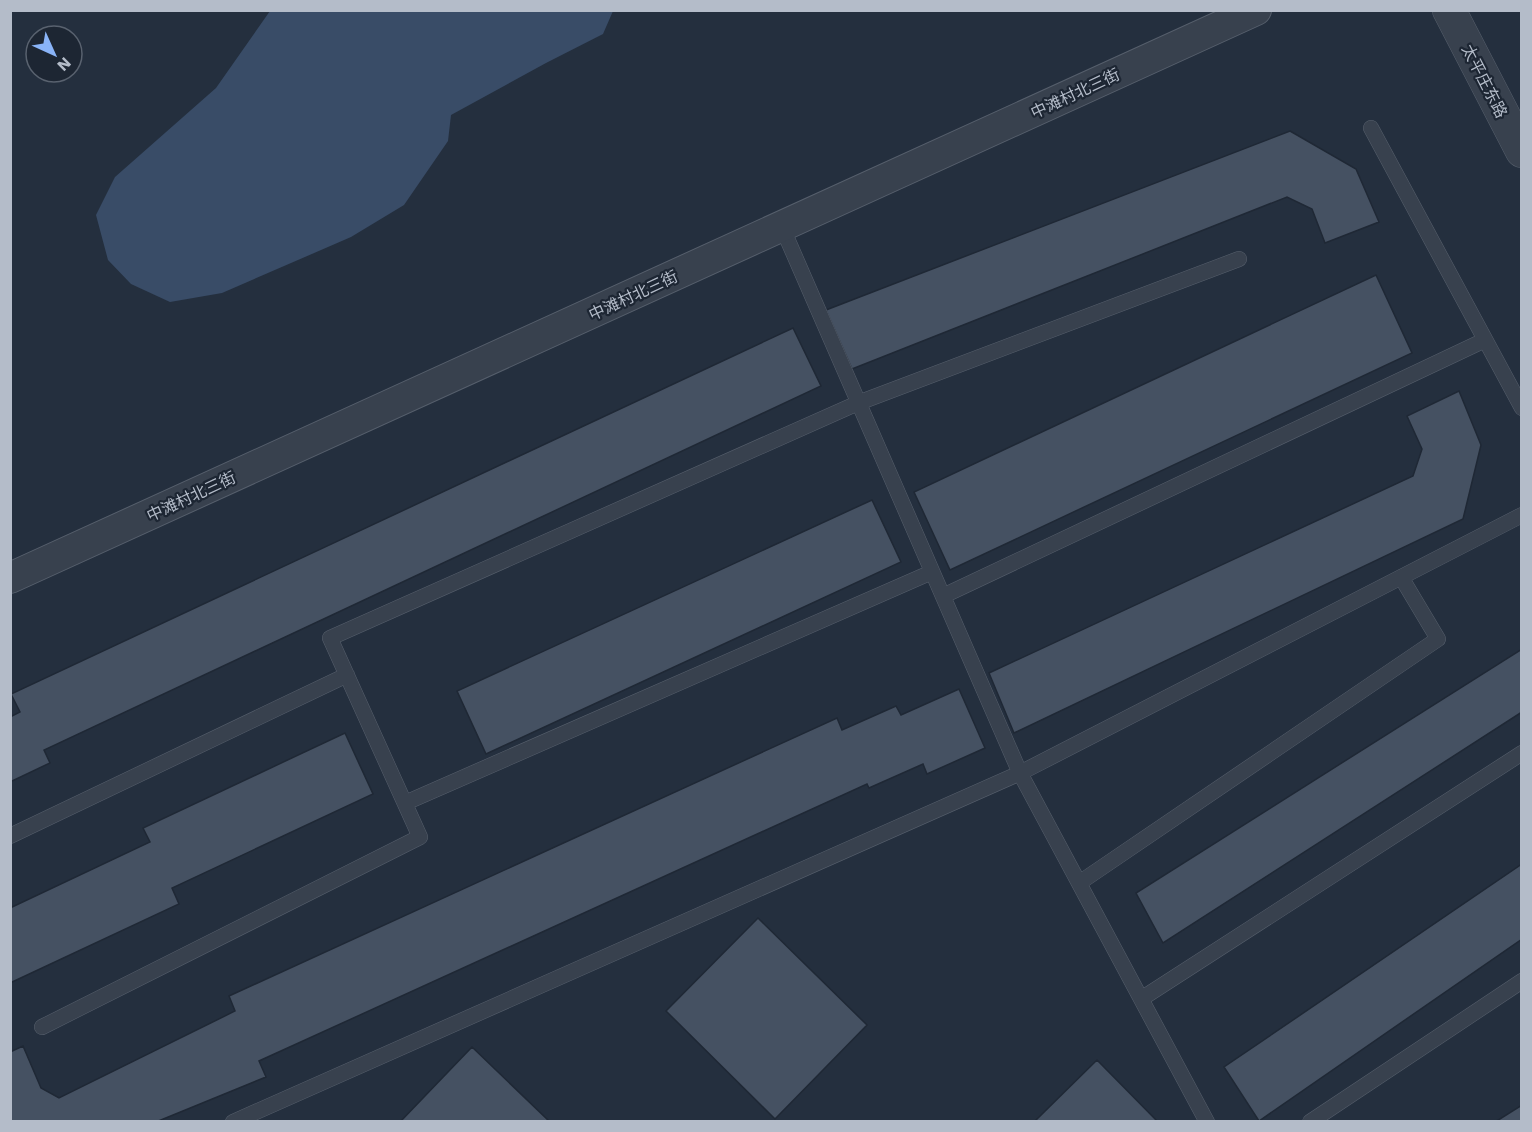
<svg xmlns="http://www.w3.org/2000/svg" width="1532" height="1132" viewBox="0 0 1532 1132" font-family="'Work Sans','Noto Sans SC',sans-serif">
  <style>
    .water { fill: #394c67 }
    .building { fill: #455162; stroke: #1f2835; stroke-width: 1.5 }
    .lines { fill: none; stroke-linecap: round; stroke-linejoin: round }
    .service-casing { stroke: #565f6c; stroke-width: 16 }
    .minor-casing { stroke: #565f6c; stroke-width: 32 }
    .tertiary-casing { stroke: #565f6c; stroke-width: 34 }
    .service { stroke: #38414e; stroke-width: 15 }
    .minor { stroke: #38414e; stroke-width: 30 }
    .tertiary { stroke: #38414e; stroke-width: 33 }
    .labels { text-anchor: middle; stroke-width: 4.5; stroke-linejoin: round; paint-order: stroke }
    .street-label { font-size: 16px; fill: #b4bcc9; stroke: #1d2633 }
  </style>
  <rect width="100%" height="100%" fill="#242f3e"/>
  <path class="water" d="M270 11V10L613 11 603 34 546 63 451 115 448 141 404 205 351 237 222 293 170 302 131 284 108 260 96 215 115 177 216 88Z"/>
  <path class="building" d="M1290 131 1356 169 1379 222 1325 243 1312 209 1287 197 852 369 826 310Z
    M1376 275 1412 353 950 570 914 492Z
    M793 328 821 386 44 750 50 763 10 782V717L20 712 11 694Z
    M1459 391 1481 445 1463 519 1014 733 989 673 1413 476 1422 449 1407 416Z
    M872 500 901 562 486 754 457 691Z
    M1522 649V712L1163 943 1136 893Z
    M959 689 985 748 927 774 923 764 869 788 867 784 259 1061 266 1077 156 1122H10V1052L23 1046 41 1088 59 1098 235 1011 229 996 837 718 842 730 896 706 901 715Z
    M345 733 373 794 172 888 179 904 10 983V908L150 842 143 828Z
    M1522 864V939L1259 1121 1224 1067Z
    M758 918 867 1025 775 1119 666 1011Z
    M472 1047 550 1122H400Z
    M1097 1060 1158 1122H1034Z
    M1522 1105V1122H1495Z"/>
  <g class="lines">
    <defs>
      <path id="service" d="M1371 128 1522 408
        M782 227 1020 773 1207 1122
        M943 596 1485 340
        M405 803 932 572
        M10 836 347 675
        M1079 883 1438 639 1401 577
        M1141 999 1522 753
        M42 1027 420 837 330 638 858 403 1239 259
        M233 1122 1020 773 1522 515
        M1310 1122 1522 981"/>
      <path id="minor" d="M10 578 1256 10"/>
      <path id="tertiary" d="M1449 10 1522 151"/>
    </defs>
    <use href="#service" class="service-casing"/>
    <use href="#minor" class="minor-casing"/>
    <use href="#tertiary" class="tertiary-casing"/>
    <use href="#service" class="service"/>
    <use href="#minor" class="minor"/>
    <use href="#tertiary" class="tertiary"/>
  </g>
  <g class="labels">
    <g class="street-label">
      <text transform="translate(1485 81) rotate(63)" y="6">太平庄东路</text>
      <text transform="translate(1075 93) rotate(-25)" y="6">中滩村北三街</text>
      <text transform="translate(633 295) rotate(-25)" y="6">中滩村北三街</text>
      <text transform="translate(191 496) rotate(-25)" y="6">中滩村北三街</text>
    </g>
  </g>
  <rect width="1532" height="1132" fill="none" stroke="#b4bcc9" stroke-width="24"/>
  <g transform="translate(54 54) rotate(135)"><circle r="28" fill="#1d2633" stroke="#59626f" stroke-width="1.5"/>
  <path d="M0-4.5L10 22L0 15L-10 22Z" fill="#8ab4f8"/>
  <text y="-9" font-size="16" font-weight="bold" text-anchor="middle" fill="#b4bcc9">N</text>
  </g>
</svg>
